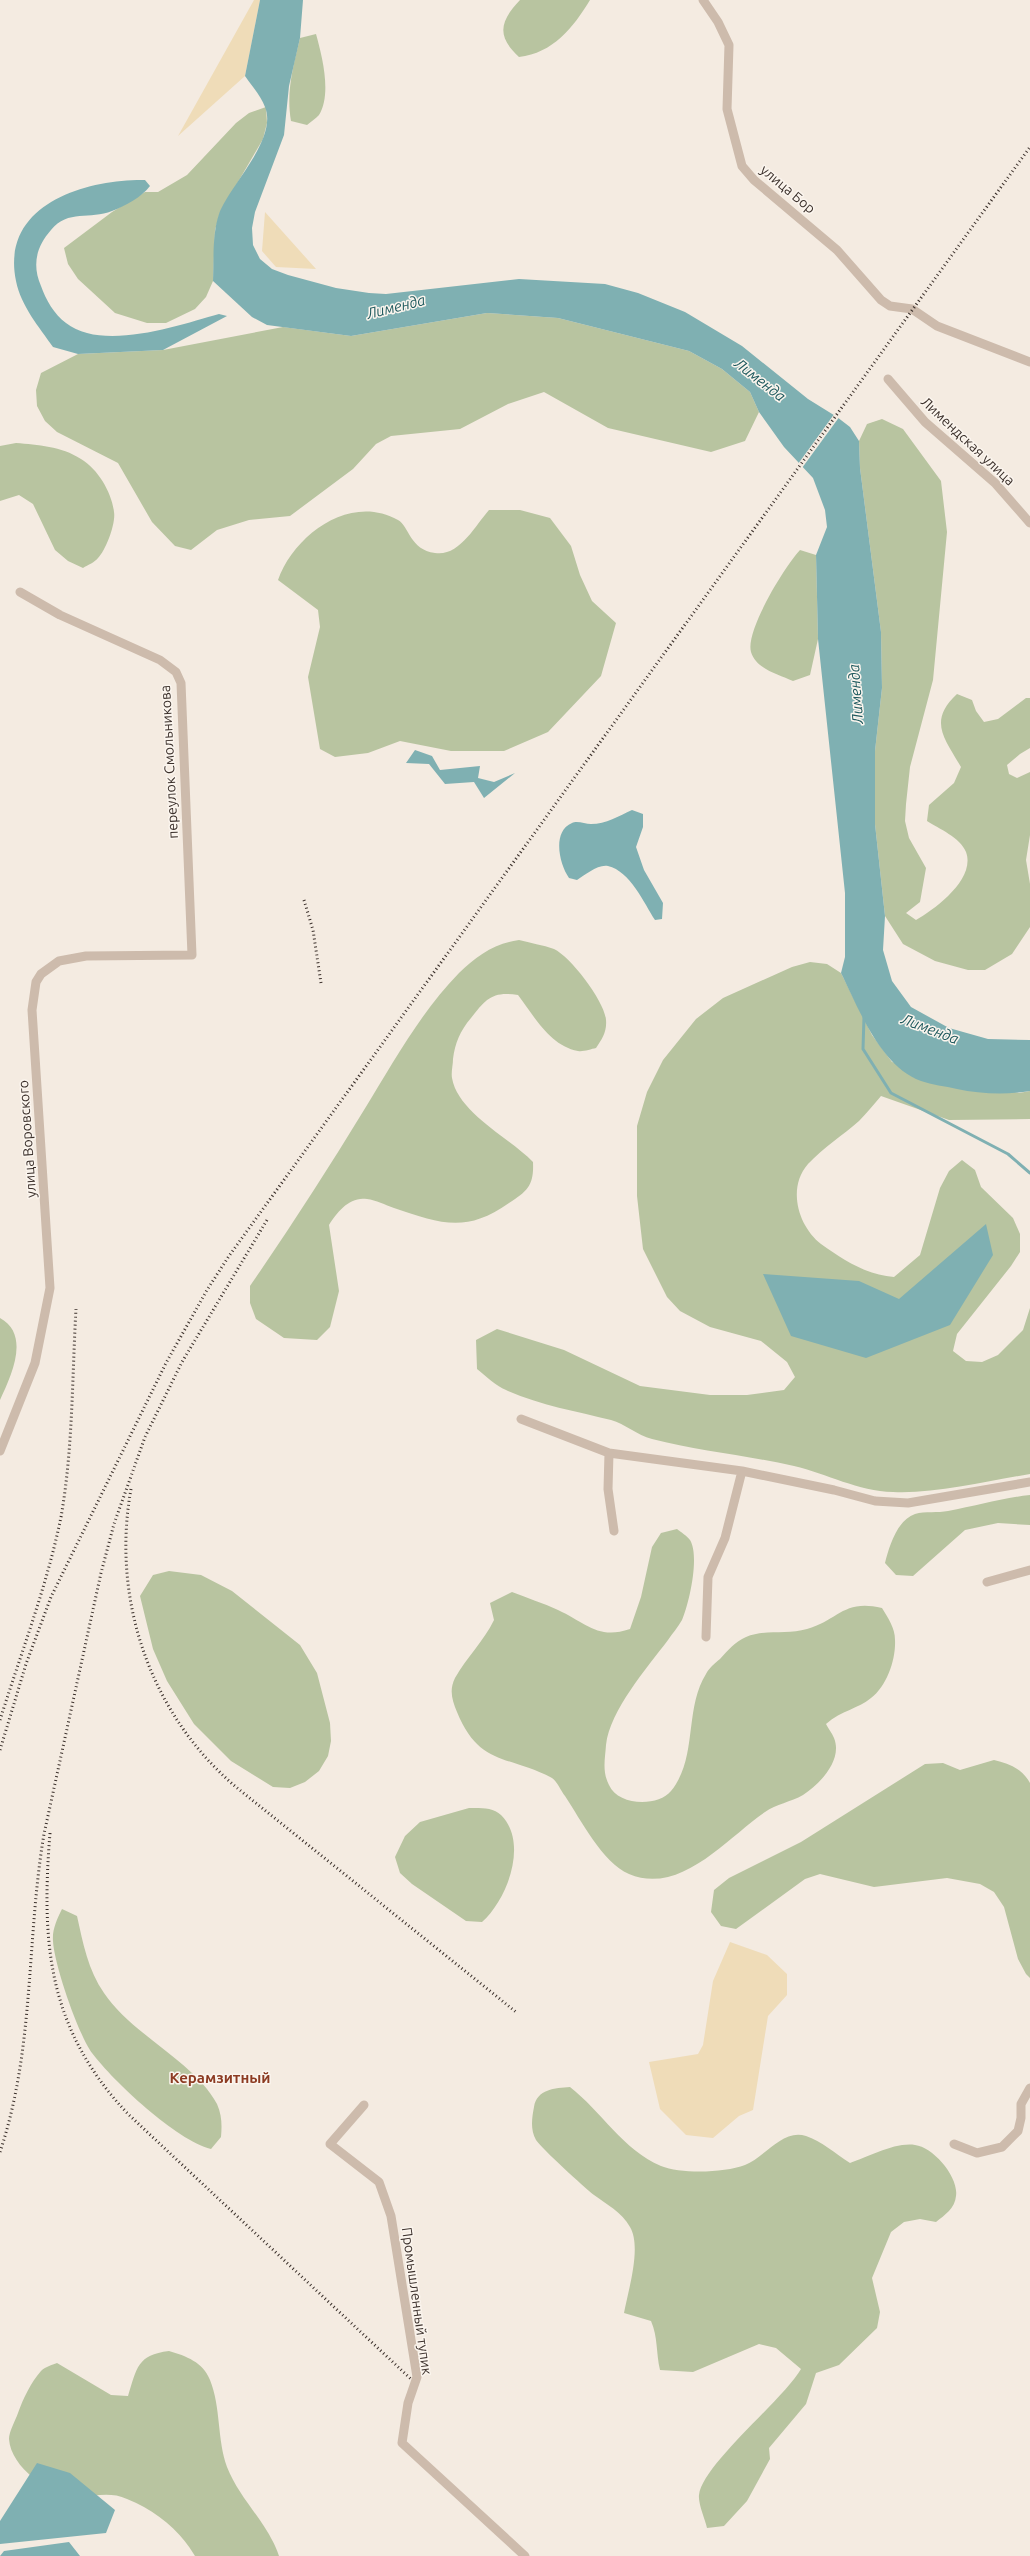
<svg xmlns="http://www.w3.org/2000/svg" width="1030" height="2556" viewBox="0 0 1030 2556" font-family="Ubuntu,sans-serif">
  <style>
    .green { fill: #b8c4a0 }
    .sand { fill: #efdcb8 }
    .water { fill: #7fb0b2 }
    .pier { fill: #f4ebe1 }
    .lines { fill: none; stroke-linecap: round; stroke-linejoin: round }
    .stream { stroke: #7fb0b2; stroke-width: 3 }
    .street { stroke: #cdbbac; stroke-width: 9 }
    .rail { stroke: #3b302b; stroke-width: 3; stroke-dasharray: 1 3; stroke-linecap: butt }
    .labels { text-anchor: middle; stroke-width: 3; stroke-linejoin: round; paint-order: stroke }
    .street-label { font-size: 14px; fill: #3b302b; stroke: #fbf5ee }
    .water-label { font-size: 15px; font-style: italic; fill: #1f5a5e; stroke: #fbf5ee }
    .neighbourhood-label { font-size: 15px; font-weight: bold; fill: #8c3b22; stroke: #fbf5ee }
  </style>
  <rect width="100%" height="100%" fill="#f4ebe1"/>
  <path class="green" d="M520 0H590C573 28 553 53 519 57 496 36 500 21 520 0Z
    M316 34C322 56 332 94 319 115 316 118 311 122 307 125L291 121C286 92 293 67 300 38Z
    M266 107 267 123 263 139 220 213 215 230 213 281 206 297 195 309 166 323H147L115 313 78 279 68 264 64 248 112 212 145 192H158L187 175 236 123 249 113Z
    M487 313 558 318 689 351 722 369 750 392 759 412 745 441 711 452 608 428 544 392 508 404 460 429 391 436 376 444 353 469 290 516 249 520 217 530 191 550 175 546 152 522 118 463 57 432 45 421 37 406 36 390 41 373 78 354 163 350 283 327 351 336Z
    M882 419 903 429 941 481 947 532 933 680 910 767 906 804 905 821 909 838 926 868 920 902 906 913 916 920C935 909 976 879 966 852 960 837 939 829 927 821L929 805 954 783 961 767C944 738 928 721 957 694L972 700 976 711 984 722 998 719 1026 698H1030V748L1020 754 1007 765 1009 774 1017 778 1030 772V835L1026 860 1030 884V927L1012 954 985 970H968L935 961 903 944 885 916 875 824V751L882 688 881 632 860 468 859 441 867 424Z
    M16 443C38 445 61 446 81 459 98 469 112 493 114 512 116 523 106 550 98 558 95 562 88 565 83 568L68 561 55 550 33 504 19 495 0 501V446Z
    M489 510H520L550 518 571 546 580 575 592 601 616 623 601 676 548 732 504 751H451L400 741 368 753 335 757 320 749 308 677 320 627 318 610 278 580C294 535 350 493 398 520 409 526 410 550 435 553 459 557 475 526 489 510Z
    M800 550 816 555 818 639 810 675 793 681C778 674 756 669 751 652 745 631 785 566 800 550Z
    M519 940C530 943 543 945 554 949 571 957 605 1002 606 1020 607 1032 602 1039 596 1048 591 1049 583 1052 578 1051 550 1046 534 1016 518 995 492 991 486 999 471 1018 460 1031 455 1043 453 1059 453 1065 451 1072 452 1078 458 1113 510 1138 533 1162 534 1185 528 1191 509 1203 465 1234 440 1223 394 1208 385 1205 376 1200 367 1199 350 1196 337 1212 329 1225L339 1291 330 1327 317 1340 284 1338 256 1319 250 1303V1286C290 1228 328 1169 364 1110 393 1063 420 1013 459 973 476 956 495 943 519 940Z
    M810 962 827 964 841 973 872 1035 892 1062 1019 1093 1030 1091V1119L949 1120 881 1096C874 1104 867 1113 859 1121 843 1135 823 1148 808 1164 787 1188 798 1226 821 1244 844 1260 866 1275 894 1277L920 1255 940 1188 949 1171 962 1160 975 1170 981 1187 1013 1218 1020 1234V1252L1011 1266 957 1334 953 1351 966 1361 982 1362 998 1355 1023 1330 1030 1308V1474C988 1481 935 1494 893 1492 858 1491 827 1474 794 1466 746 1455 698 1451 652 1439 637 1435 625 1424 611 1420 576 1411 539 1405 506 1390 496 1386 486 1376 477 1369L476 1340 497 1329 564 1350 640 1386 710 1395H747L784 1390 795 1377 787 1362 761 1341 710 1327 680 1311 667 1297 643 1249 637 1196V1126L647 1092 663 1060 696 1019 723 998 792 967Z
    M0 1318C31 1335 11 1376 0 1400Z
    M1030 1495V1525L998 1523 965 1530 913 1576 896 1575 885 1563C889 1547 897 1520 915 1514 925 1511 938 1513 948 1511 976 1506 1002 1498 1030 1495Z
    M677 1529C681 1532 687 1536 690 1540 700 1556 689 1604 682 1620 678 1627 672 1634 668 1640 647 1668 610 1710 606 1745 605 1760 602 1771 609 1785 618 1806 658 1807 671 1791 698 1758 684 1709 706 1674 709 1668 715 1663 720 1659 728 1650 735 1642 746 1637 765 1629 787 1635 807 1629 839 1620 843 1599 882 1608 888 1618 895 1628 895 1640 896 1659 887 1686 871 1698 858 1709 842 1710 826 1724 828 1728 832 1733 834 1738 843 1760 820 1784 803 1795 791 1802 776 1804 765 1812 728 1837 681 1896 629 1874 602 1862 581 1820 565 1796 561 1791 557 1781 552 1778 508 1755 479 1766 457 1712 452 1700 449 1690 455 1678 466 1658 484 1641 494 1620L490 1603 512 1592C527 1598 543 1603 558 1610 586 1623 598 1640 630 1629L641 1597 652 1547 661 1533Z
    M169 1571 201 1575 232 1591 300 1645 317 1673 330 1723 331 1741 328 1756 319 1771 305 1782 290 1788 273 1787 231 1761 194 1724 167 1681 153 1649 140 1596 153 1575Z
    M994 1760C1009 1764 1022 1768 1030 1783V1978L1026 1974 1018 1959 1004 1907 994 1892 980 1884 947 1878 874 1887 820 1874 805 1879 736 1929 721 1926 711 1912 714 1890 729 1878 801 1842 925 1764 943 1763 960 1770Z
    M469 1808C479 1808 493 1807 501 1815 529 1843 507 1900 482 1922L466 1921 412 1884 400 1873 395 1857 405 1836 420 1822Z
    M62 1909 77 1916C83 1943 88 1970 104 1993 132 2035 194 2061 217 2104 222 2115 222 2126 221 2137L211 2149C176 2140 114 2082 92 2053 78 2034 54 1964 53 1941 52 1930 57 1919 62 1909Z
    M570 2087C601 2111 623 2150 661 2166 681 2174 724 2173 745 2165 764 2158 783 2128 806 2136 821 2141 836 2154 850 2163 868 2157 895 2142 915 2145 933 2147 959 2177 956 2196 955 2208 945 2215 936 2222L920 2219 904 2222 891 2232 872 2278 880 2312 877 2328 839 2365 816 2373 806 2404 769 2448 770 2459 747 2501 724 2526 707 2528C705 2519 698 2504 699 2495 702 2465 783 2400 801 2369L776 2348 759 2344 693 2372 660 2370C656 2353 658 2337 651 2321L624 2313C628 2291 642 2247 630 2227 622 2212 606 2204 594 2195 584 2187 541 2148 536 2140 530 2130 532 2117 534 2107 537 2089 555 2088 570 2087Z
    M169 2351C186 2356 203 2362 210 2380 221 2407 217 2440 227 2467 240 2500 268 2523 279 2556H195C179 2529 156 2511 127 2499 110 2491 94 2497 76 2496 49 2494 11 2468 9 2439 9 2432 15 2421 18 2413 23 2399 31 2382 41 2371 45 2367 52 2365 57 2363L111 2395 128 2396C137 2368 137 2355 169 2351Z"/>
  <path class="sand" d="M254 0H260L245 76 178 136Z
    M265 212 316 269 276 267 262 251Z
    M730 1942 767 1955 787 1974V1995L768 2016 753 2110 739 2116 713 2138 686 2135 660 2109 649 2062 698 2054 703 2045 713 1981Z"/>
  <path class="water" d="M260 0H303L300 38 289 86 284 135 255 212 252 228 253 245 260 259 272 269 288 275 336 288 369 293 386 294 519 279 605 284 638 293 685 312 742 346 808 399 837 417 850 427 859 441 860 468 881 632 882 688 875 751V824L885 916 883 950 892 981 911 1007 949 1028 988 1039 1030 1040V1091C1007 1095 980 1094 957 1089 945 1086 932 1085 921 1081 880 1066 859 1009 841 973L845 957V893L818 639 816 555 827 527 825 510 813 478 784 447 759 412 750 392 722 369 689 351 558 318 487 313 351 336 267 325 252 317 213 281C214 259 212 235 219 214 230 185 278 139 265 107 261 96 251 85 245 76Z
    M145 180 150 186C142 197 125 206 112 211 90 220 68 209 51 230 36 247 32 265 41 286 46 300 54 314 66 323 103 352 179 325 219 314L227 316 163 350 78 354 53 347C39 327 21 306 16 281 0 204 86 179 145 180Z
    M415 750 432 756 440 770 480 766 478 778 494 782 515 773 484 798 474 782 445 784 429 764 406 763Z
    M632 810 643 814V827L636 847 644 870 663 903 662 919 655 920C644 903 630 871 608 866 598 864 585 875 577 880L569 878C559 864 552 831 572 823 577 820 585 824 591 824 606 824 619 816 632 810Z
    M986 1224 993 1255 950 1325 866 1358 791 1336 763 1274 859 1281 899 1299Z
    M37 2463 70 2473 115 2510 106 2533 0 2544V2521Z
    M69 2542 80 2556H0L4 2551Z"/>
  <path class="pier" d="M835 413 840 416 802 468 798 464Z"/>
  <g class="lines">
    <path class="stream" d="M864 1017 863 1049 891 1093 1008 1154 1030 1173"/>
    <path class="street" d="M703 0 718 22 729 45 727 109 742 166 754 180 837 250 881 300 890 306 912 309 937 326 1030 362
      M888 379 925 422 995 483 1030 523
      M521 1419 609 1453 742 1471 834 1490 875 1501 908 1503 1030 1482
      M0 1451 35 1363 50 1288 32 1010 36 982 41 974 59 961 86 956 192 955 181 683 176 672 160 660 60 615 20 592
      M609 1453 608 1489 614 1531
      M987 1582 1030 1570
      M706 1637 708 1577 725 1538 742 1471
      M364 2105 330 2144 379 2182 391 2216 417 2377 408 2403 402 2443 525 2556
      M954 2144 977 2153 1002 2147 1018 2131 1021 2118V2104L1030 2088"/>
    <path class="rail" d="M304 900 313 930 321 983
      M131 1489C111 1599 150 1714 236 1787L516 2012
      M0 1720C21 1653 47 1586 61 1517 73 1449 72 1378 76 1309
      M0 1750 26 1664 51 1597 166 1363 207 1290 229 1256 1030 147
      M50 1833C41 1944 48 2029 128 2114L412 2380
      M0 2152C35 2047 26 1941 44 1834L101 1573 114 1524 145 1437 182 1362 267 1220"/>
  </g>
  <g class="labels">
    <g class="street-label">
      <text transform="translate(788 189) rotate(40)" y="5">улица Бор</text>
      <text transform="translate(968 441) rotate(43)" y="5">Лимендская улица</text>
      <text transform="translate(169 762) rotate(-93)" y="5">переулок Смольникова</text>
      <text transform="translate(27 1139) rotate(-94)" y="5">улица Воровского</text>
      <text transform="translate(417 2301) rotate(82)" y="5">Промышленный тупик</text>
    </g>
    <g class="water-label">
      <text transform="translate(396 307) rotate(-14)" y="5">Лименда</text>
      <text transform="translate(760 380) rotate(38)" y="5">Лименда</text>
      <text transform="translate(856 694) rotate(-94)" y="5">Лименда</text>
      <text transform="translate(930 1029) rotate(21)" y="5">Лименда</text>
    </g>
    <g class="neighbourhood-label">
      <text x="220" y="2083">Керамзитный</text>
    </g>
  </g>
</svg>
